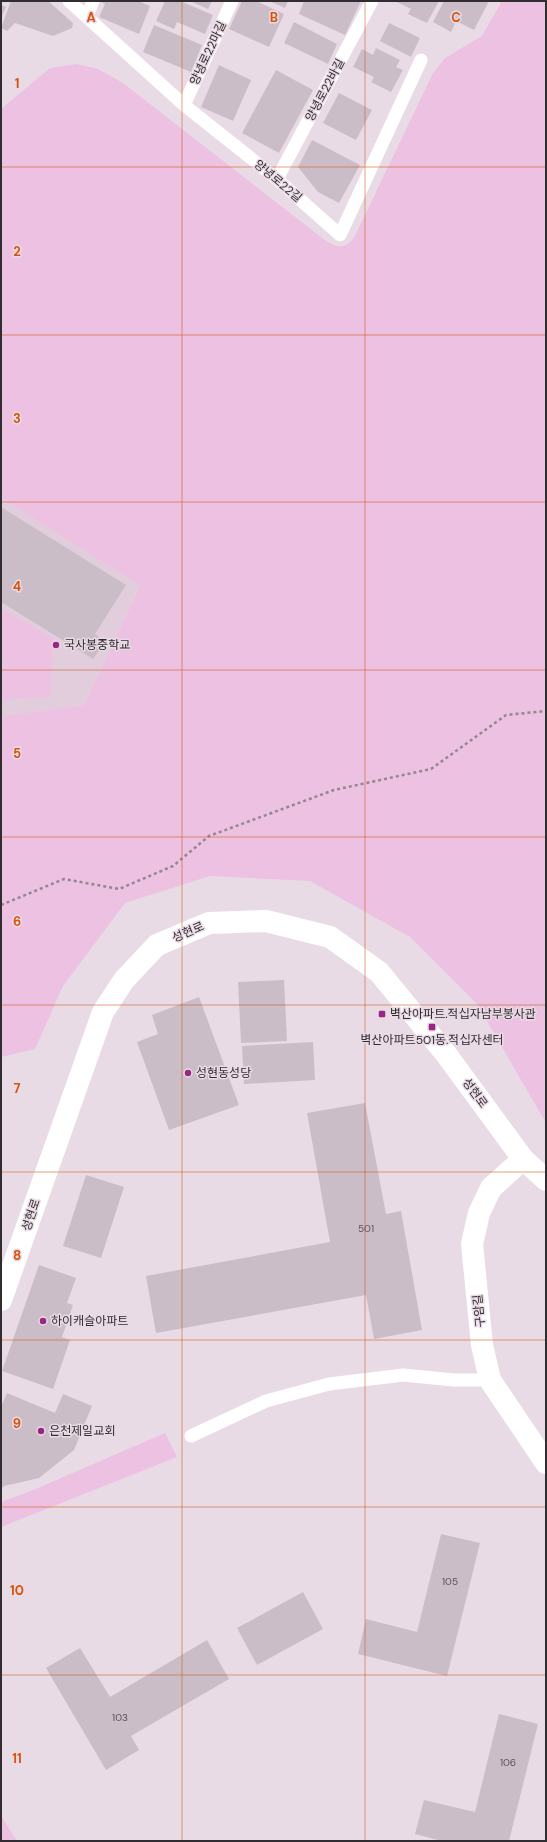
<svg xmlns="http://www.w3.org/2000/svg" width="547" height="1842" viewBox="0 0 547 1842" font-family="'DM Sans','Noto Sans KR',sans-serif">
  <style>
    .built { fill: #e2cddd }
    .green { fill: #ecc1e1 }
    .building { fill: #cbbdc7 }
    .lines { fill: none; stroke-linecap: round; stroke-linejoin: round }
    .path { stroke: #92888f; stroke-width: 2.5; stroke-dasharray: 3 3; stroke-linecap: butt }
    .lane { stroke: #fff; stroke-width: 13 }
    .street { stroke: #fff; stroke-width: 22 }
    .secondary { stroke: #fff; stroke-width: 22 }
    .grid { fill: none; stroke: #d65410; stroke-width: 1; stroke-opacity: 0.55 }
    .poi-dot { fill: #972685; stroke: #e9dbe5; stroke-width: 1.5 }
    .labels { text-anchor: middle; stroke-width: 3; stroke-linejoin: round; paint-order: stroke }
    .number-label { font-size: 10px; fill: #585056 }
    .street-label { font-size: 12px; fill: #312c30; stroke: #e9dbe5 }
    .poi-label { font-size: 12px; fill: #312c30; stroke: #e9dbe5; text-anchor: start }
    .grid-label { font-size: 13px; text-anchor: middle; font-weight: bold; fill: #d65410; stroke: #e9dbe5; stroke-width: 3; stroke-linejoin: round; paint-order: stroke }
  </style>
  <rect width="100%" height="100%" fill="#e9dbe5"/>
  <path class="built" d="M1 498 140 584 84 705 1 716Z"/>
  <path class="green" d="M502 1H546V1123L477 1004 410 937 310 881 210 876 125 903 63 986 35 1049 1 1057V716L84 705 140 585 1 498V109L50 68 77 64 98 69 123 83 326 241C339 248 344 249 354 238L433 73 445 58 482 36Z
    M1 609 53 638 50 697 1 700Z
    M165 1433 177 1457 1 1527V1502L31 1491Z
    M1 1816 17 1841H1Z"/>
  <path class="building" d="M11 1H48L73 23 72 28 53 36 15 23 7 31 1 28Z
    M100 1H138L150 6 139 34 99 17 105 4Z
    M165 1H180L213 15 205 34 177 22 174 29 156 21Z
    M190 1H212L208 9Z
    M242 1H256L284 14 269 47 229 29Z
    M269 1H288L285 8Z
    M304 1H361L345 35 299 14Z
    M395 1H439L427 23 408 14 411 9Z
    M444 1H489L474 30 456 21 451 32 433 22Z
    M1 5 6 7 1 18Z
    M294 22 337 44 328 64 284 43Z
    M389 23 420 38 411 57 380 41Z
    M154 25 202 45 191 72 143 52Z
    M376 48 400 60 396 67 403 70 391 92 371 82 374 77 353 67 362 49 373 55Z
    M219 65 251 80 233 121 201 107Z
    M276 70 313 90 279 153 242 133Z
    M339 93 372 110 356 140 323 123Z
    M312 140 360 165 339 203 318 192 298 167Z
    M1 507 126 585 95 634 105 641 93 659 1 602Z
    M284 980 287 1041 241 1043 238 982Z
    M199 997 239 1105 169 1130 137 1042 158 1034 152 1015Z
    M313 1042 315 1080 244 1084 242 1046Z
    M365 1103 386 1214 401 1211 422 1330 374 1339 366 1295 156 1333 146 1276 330 1242 307 1113Z
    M86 1175 124 1187 101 1258 63 1246Z
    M39 1265 76 1278 67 1303 73 1305 62 1337 70 1340 53 1389 2 1371Z
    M7 1393 55 1413 63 1394 92 1406 74 1450 39 1478 4 1486 1 1489V1407Z
    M441 1534 480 1543 447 1676 358 1654 366 1619 417 1632Z
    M303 1592 323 1629 257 1665 237 1628Z
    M207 1640 229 1679 131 1736 139 1750 106 1770 46 1668 80 1648 110 1697Z
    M499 1714 538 1724 509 1841H442L415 1834 424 1800 475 1812Z"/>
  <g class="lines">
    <path class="path" d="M1 905 64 879 119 889 173 866 209 836 334 790 431 769 506 715 546 711"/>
    <path class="lane" d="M69 1 184 105 277 179 340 235 421 60
      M87 16 93 1
      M184 105 232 1
      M277 179 372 1
      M191 1436 266 1401 329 1384 403 1375 454 1380H490"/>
    <path class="street" d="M523 1159 491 1188 479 1213 472 1244 482 1345 490 1380 546 1463"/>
    <path class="secondary" d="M1 1300 103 1012 124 980 157 945 209 923 266 921 330 937 379 972 446 1054 523 1159 546 1180"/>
  </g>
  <path class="grid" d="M182 1V1841M365 1V1841M1 167H546M1 335H546M1 502H546M1 670H546M1 837H546M1 1005H546M1 1172H546M1 1340H546M1 1507H546M1 1675H546"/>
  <g class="poi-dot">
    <circle cx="56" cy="645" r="4"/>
    <rect x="378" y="1010" width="8" height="8" rx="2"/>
    <rect x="428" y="1023" width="8" height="8" rx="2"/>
    <circle cx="188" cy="1073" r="4"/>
    <circle cx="43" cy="1321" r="4"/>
    <circle cx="41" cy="1431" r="4"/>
  </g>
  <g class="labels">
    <g class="number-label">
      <text x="366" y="1232">501</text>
      <text x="450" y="1585">105</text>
      <text x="120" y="1721">103</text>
      <text x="508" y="1766">106</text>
    </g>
    <g class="street-label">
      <text transform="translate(208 53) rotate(-65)" y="4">양녕로22마길</text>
      <text transform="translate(325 90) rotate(-62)" y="4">양녕로22바길</text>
      <text transform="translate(278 181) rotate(40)" y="4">양녕로22길</text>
      <text transform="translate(188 932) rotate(-23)" y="4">성현로</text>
      <text transform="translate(475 1093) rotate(54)" y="4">성현로</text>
      <text transform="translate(31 1215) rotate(-71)" y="4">성현로</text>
      <text transform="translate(479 1311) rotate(-96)" y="4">구암길</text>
    </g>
    <g class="poi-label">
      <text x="64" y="649">국사봉중학교</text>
      <text x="390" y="1018">벽산아파트.적십자남부봉사관</text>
      <text x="432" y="1044" text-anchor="middle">벽산아파트501동.적십자센터</text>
      <text x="196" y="1077">성현동성당</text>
      <text x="51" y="1325">하이캐슬아파트</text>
      <text x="49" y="1435">은천제일교회</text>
    </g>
  </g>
  <g class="grid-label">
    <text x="91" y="22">A</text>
    <text x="274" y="22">B</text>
    <text x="456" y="22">C</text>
    <text x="17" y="88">1</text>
    <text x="17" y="256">2</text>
    <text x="17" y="423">3</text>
    <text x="17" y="591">4</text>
    <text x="17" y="758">5</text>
    <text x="17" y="926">6</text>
    <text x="17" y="1093">7</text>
    <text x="17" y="1260">8</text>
    <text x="17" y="1428">9</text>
    <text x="17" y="1595">10</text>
    <text x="17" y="1763">11</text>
  </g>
  <rect width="547" height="1842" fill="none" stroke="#312c30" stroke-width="4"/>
</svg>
